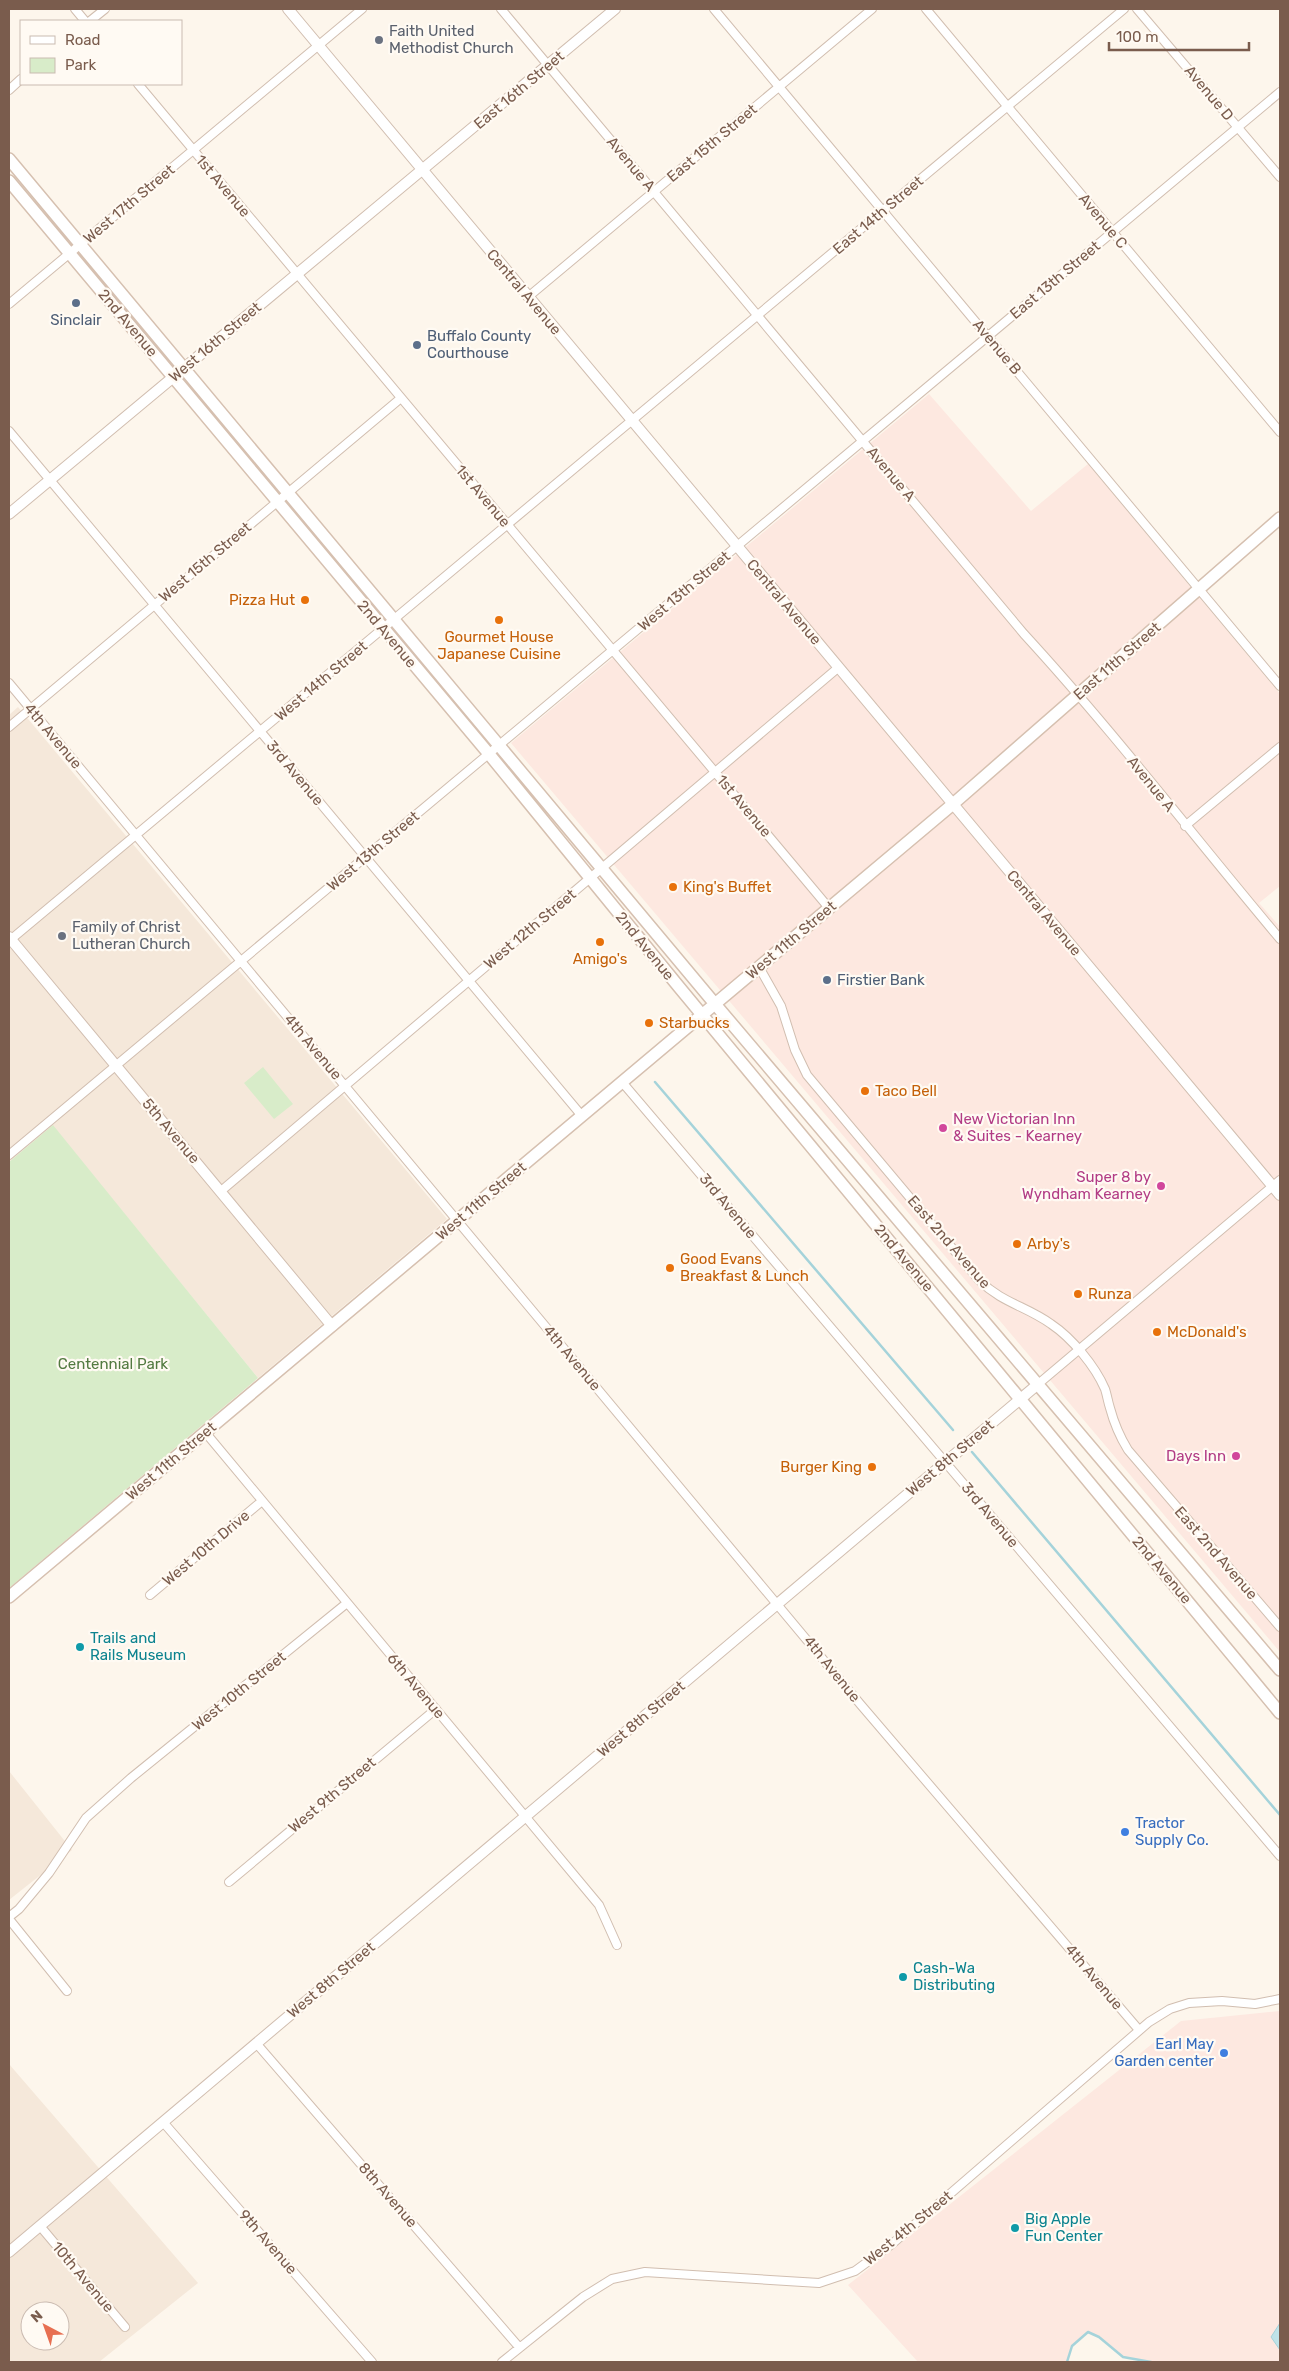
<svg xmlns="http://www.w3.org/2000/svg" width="1289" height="2371" viewBox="0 0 1289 2371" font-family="Rubik,sans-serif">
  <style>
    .residential { fill: #f5e8da; fill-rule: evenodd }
    .commercial { fill: #fde8e0 }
    .green { fill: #d8ecc9 }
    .water { fill: #bfe3e8; stroke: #a5d3da }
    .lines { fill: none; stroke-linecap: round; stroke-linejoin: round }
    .stream { stroke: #a5d3da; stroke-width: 2.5 }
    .minor-casing { stroke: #d1beb0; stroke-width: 10 }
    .tertiary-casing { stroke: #d1beb0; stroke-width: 12 }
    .secondary-casing { stroke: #d6c0b0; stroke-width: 14 }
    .minor { stroke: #fff; stroke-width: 8 }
    .tertiary { stroke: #fff; stroke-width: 10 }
    .secondary { stroke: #fff; stroke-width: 11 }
    .worship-dot { fill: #6b7280; stroke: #fffaf3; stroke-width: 2 }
    .service-dot { fill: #5c6f8a; stroke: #fffaf3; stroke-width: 2 }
    .food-dot { fill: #e8710a; stroke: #fffaf3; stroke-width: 2 }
    .hotel-dot { fill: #d1479c; stroke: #fffaf3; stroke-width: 2 }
    .culture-dot { fill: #0f9aa8; stroke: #fffaf3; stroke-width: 2 }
    .shop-dot { fill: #3f7fe0; stroke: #fffaf3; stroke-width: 2 }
    .labels { text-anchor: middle; stroke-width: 4.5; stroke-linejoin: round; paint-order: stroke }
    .worship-label { font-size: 15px; fill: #5b616d; stroke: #fffaf3; text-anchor: start }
    .street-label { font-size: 15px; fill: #7a5c4d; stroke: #fffaf3 }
    .service-label { font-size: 15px; fill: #4e5e75; stroke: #fffaf3; text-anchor: start }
    .food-label { font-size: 15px; fill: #c56008; stroke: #fffaf3; text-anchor: start }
    .hotel-label { font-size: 15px; fill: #b23c85; stroke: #fffaf3; text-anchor: end }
    .park-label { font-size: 15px; fill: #537a41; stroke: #fffaf3 }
    .culture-label { font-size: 15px; fill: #0d838f; stroke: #fffaf3; text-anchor: start }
    .shop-label { font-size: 15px; fill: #366cbe; stroke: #fffaf3; text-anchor: start }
  </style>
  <rect width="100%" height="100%" fill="#fdf6ec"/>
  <path class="residential" d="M18 707 447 1219 258 1378 53 1126 9 1162V715Z
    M9 1771 72 1850 9 1900Z
    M9 2064 198 2283 99 2362H9ZM30 2311H60V2341H30Z"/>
  <path class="commercial" d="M929 394 1031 511 1088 464 1280 694V886L1259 903 1280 927V1652L511 743Z
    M1280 2011V2362H1151L1123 2357 1099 2337 1088 2332 1072 2346 1067 2362H918L848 2285 1181 2021Z"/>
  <path class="green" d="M263 1067 293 1104 274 1119 244 1083Z
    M53 1125 258 1378 9 1588V1162Z"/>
  <path class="water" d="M1280 2323V2350L1271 2337Z"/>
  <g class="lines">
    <path class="stream" d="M655 1082 953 1430
      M972 1452 1280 1815
      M1067 2362 1072 2346 1088 2332 1099 2337 1123 2357 1151 2362"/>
    <defs>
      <path id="minor" d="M75 9 85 21
        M501 9 1024 634C1114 732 1195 838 1280 939
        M714 9 1280 686
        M926 9 1280 432
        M1137 9 1280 177
        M90 21 105 9
        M138 84 829 908
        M9 90 21 79
        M528 297 872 9
        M9 304 362 9
        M9 431 582 1116
        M9 683 861 1705 1139 2030
        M9 727 401 398
        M1185 826 1280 747
        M9 941 1124 9
        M759 967 781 1006 795 1050 807 1075 979 1280C1002 1303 1026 1306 1051 1324 1072 1338 1095 1366 1105 1389 1107 1395 1108 1402 1110 1408 1114 1423 1120 1437 1128 1450L1280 1627
        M622 1082 1280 1856
        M9 1155 1280 92
        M221 1191 839 667
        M1037 1385 1280 1180
        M205 1432 599 1905 617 1945
        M150 1595 262 1501
        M229 1882 436 1709
        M9 1917 19 1909 49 1873 86 1818 131 1778 347 1603
        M9 1919 67 1991
        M256 2043 519 2347
        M163 2122 372 2362
        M40 2226 125 2327
        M502 2362 583 2297 612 2279 645 2272 819 2283 855 2271 892 2244 1149 2022 1170 2009 1189 2003 1222 2001 1255 2004 1280 1999"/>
      <path id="tertiary" d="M288 9 1280 1195
        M9 514 615 9
        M9 937 332 1326
        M9 2252 1037 1385"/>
      <path id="secondary" d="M9 159 715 1004 1280 1670
        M9 181 489 754 679 987 1280 1713
        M9 1597 953 804 1280 518"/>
    </defs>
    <use href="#minor" class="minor-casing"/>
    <use href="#tertiary" class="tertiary-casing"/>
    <use href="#secondary" class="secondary-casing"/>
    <use href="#minor" class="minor"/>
    <use href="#tertiary" class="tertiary"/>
    <use href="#secondary" class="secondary"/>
  </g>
  <g class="worship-dot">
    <circle cx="379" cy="40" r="5"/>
    <circle cx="62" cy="936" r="5"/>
  </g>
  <g class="service-dot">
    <circle cx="76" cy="303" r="5"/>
    <circle cx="417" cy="345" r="5"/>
    <circle cx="827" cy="980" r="5"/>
  </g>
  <g class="food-dot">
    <circle cx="305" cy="600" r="5"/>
    <circle cx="499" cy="620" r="5"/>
    <circle cx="673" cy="887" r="5"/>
    <circle cx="600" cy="942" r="5"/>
    <circle cx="649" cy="1023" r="5"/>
    <circle cx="865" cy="1091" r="5"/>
    <circle cx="1017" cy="1244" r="5"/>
    <circle cx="670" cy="1268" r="5"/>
    <circle cx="1078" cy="1294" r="5"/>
    <circle cx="1157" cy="1332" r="5"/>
    <circle cx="872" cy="1467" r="5"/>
  </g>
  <g class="hotel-dot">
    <circle cx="943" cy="1128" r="5"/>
    <circle cx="1161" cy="1186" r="5"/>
    <circle cx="1236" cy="1456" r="5"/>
  </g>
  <g class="culture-dot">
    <circle cx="80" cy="1647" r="5"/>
    <circle cx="903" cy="1977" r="5"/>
    <circle cx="1015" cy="2228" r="5"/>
  </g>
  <g class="shop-dot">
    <circle cx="1125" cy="1832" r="5"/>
    <circle cx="1224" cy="2053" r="5"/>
  </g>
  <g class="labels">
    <g class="worship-label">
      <text x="389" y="36">Faith United<tspan x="389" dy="17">Methodist Church</tspan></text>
      <text x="72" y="932">Family of Christ<tspan x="72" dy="17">Lutheran Church</tspan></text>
    </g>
    <g class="street-label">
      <text transform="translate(519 90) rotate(-40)" y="5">East 16th Street</text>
      <text transform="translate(1209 93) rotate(50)" y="5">Avenue D</text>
      <text transform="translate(712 143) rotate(-40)" y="5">East 15th Street</text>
      <text transform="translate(631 164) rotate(50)" y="5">Avenue A</text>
      <text transform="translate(223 186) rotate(50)" y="5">1st Avenue</text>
      <text transform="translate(129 204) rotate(-40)" y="5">West 17th Street</text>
      <text transform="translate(878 215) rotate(-40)" y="5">East 14th Street</text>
      <text transform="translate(1103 221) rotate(50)" y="5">Avenue C</text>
      <text transform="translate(1055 280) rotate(-40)" y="5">East 13th Street</text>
      <text transform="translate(524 292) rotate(50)" y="5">Central Avenue</text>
      <text transform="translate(128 323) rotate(50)" y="5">2nd Avenue</text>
      <text transform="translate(215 342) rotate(-40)" y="5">West 16th Street</text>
      <text transform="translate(997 347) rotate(50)" y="5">Avenue B</text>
      <text transform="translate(891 474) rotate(50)" y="5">Avenue A</text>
      <text transform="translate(483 496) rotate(50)" y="5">1st Avenue</text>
      <text transform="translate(205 562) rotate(-40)" y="5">West 15th Street</text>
      <text transform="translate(684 591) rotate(-40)" y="5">West 13th Street</text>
      <text transform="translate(784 602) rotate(50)" y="5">Central Avenue</text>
      <text transform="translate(387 634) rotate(50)" y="5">2nd Avenue</text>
      <text transform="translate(1117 661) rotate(-41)" y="5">East 11th Street</text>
      <text transform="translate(321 681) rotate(-40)" y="5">West 14th Street</text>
      <text transform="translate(53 736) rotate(50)" y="5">4th Avenue</text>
      <text transform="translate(295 773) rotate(50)" y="5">3rd Avenue</text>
      <text transform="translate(1151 784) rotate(51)" y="5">Avenue A</text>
      <text transform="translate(744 806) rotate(50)" y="5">1st Avenue</text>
      <text transform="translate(373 851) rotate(-40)" y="5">West 13th Street</text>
      <text transform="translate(1044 913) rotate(50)" y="5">Central Avenue</text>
      <text transform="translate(530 929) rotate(-40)" y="5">West 12th Street</text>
      <text transform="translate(791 940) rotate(-40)" y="5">West 11th Street</text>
      <text transform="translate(645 946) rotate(51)" y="5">2nd Avenue</text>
      <text transform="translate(313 1047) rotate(50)" y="5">4th Avenue</text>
      <text transform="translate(171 1131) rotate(50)" y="5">5th Avenue</text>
      <text transform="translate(481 1201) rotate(-40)" y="5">West 11th Street</text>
      <text transform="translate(728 1206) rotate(50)" y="5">3rd Avenue</text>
      <text transform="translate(949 1242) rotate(49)" y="5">East 2nd Avenue</text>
      <text transform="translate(904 1258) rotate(50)" y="5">2nd Avenue</text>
      <text transform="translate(572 1358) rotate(50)" y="5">4th Avenue</text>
      <text transform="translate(950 1458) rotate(-40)" y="5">West 8th Street</text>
      <text transform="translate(171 1461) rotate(-40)" y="5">West 11th Street</text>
      <text transform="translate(990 1515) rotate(50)" y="5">3rd Avenue</text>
      <text transform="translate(206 1548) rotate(-40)" y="5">West 10th Drive</text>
      <text transform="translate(1216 1553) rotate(49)" y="5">East 2nd Avenue</text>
      <text transform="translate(1162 1570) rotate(50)" y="5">2nd Avenue</text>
      <text transform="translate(832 1669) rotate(51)" y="5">4th Avenue</text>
      <text transform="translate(416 1686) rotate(50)" y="5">6th Avenue</text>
      <text transform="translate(239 1691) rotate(-39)" y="5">West 10th Street</text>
      <text transform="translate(641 1719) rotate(-40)" y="5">West 8th Street</text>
      <text transform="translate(332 1795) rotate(-40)" y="5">West 9th Street</text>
      <text transform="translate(1094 1977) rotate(50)" y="5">4th Avenue</text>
      <text transform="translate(331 1980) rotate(-40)" y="5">West 8th Street</text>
      <text transform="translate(388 2195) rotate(49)" y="5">8th Avenue</text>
      <text transform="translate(908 2228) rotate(-39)" y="5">West 4th Street</text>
      <text transform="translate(268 2242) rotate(49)" y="5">9th Avenue</text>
      <text transform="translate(83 2277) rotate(50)" y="5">10th Avenue</text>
    </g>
    <g class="service-label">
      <text x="76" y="325" text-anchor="middle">Sinclair</text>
      <text x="427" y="341">Buffalo County<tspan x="427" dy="17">Courthouse</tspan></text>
      <text x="837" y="985">Firstier Bank</text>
    </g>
    <g class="food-label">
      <text x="295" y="605" text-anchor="end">Pizza Hut</text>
      <text x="499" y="642" text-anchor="middle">Gourmet House<tspan x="499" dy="17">Japanese Cuisine</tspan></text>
      <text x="683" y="892">King's Buffet</text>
      <text x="600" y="964" text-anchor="middle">Amigo's</text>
      <text x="659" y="1028">Starbucks</text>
      <text x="875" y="1096">Taco Bell</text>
      <text x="1027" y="1249">Arby's</text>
      <text x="680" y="1264">Good Evans<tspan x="680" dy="17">Breakfast &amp; Lunch</tspan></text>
      <text x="1088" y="1299">Runza</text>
      <text x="1167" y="1337">McDonald's</text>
      <text x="862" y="1472" text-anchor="end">Burger King</text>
    </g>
    <g class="hotel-label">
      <text x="953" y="1124" text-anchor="start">New Victorian Inn<tspan x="953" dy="17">&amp; Suites - Kearney</tspan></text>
      <text x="1151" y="1182">Super 8 by<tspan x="1151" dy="17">Wyndham Kearney</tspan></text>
      <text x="1226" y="1461">Days Inn</text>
    </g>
    <g class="park-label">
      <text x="113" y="1369">Centennial Park</text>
    </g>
    <g class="culture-label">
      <text x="90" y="1643">Trails and<tspan x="90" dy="17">Rails Museum</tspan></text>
      <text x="913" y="1973">Cash-Wa<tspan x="913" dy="17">Distributing</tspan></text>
      <text x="1025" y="2224">Big Apple<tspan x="1025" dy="17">Fun Center</tspan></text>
    </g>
    <g class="shop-label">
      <text x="1135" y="1828">Tractor<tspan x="1135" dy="17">Supply Co.</tspan></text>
      <text x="1214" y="2049" text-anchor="end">Earl May<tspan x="1214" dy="17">Garden center</tspan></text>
    </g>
  </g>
  <rect width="1289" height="2371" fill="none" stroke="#7a5c4d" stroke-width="20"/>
  <rect x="20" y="20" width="162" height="65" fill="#fffaf3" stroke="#cabbb1"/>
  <rect x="30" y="36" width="25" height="8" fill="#ffffff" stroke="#cabbb1"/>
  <text x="65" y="45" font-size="15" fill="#7a5c4d">Road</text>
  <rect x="30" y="58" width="25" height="15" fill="#d8ecc9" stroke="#cabbb1"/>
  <text x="65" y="70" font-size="15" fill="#7a5c4d">Park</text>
  <g transform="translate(45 2326) rotate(319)"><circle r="24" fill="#fffaf3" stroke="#cabbb1"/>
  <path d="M0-4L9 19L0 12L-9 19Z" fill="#e76f51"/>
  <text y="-8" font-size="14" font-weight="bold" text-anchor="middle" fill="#7a5c4d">N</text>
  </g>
  <path d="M1109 42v8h140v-8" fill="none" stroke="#7a5c4d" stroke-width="2.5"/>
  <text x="1116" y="42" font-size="15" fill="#7a5c4d" stroke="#fffaf3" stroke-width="4" paint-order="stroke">100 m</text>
</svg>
